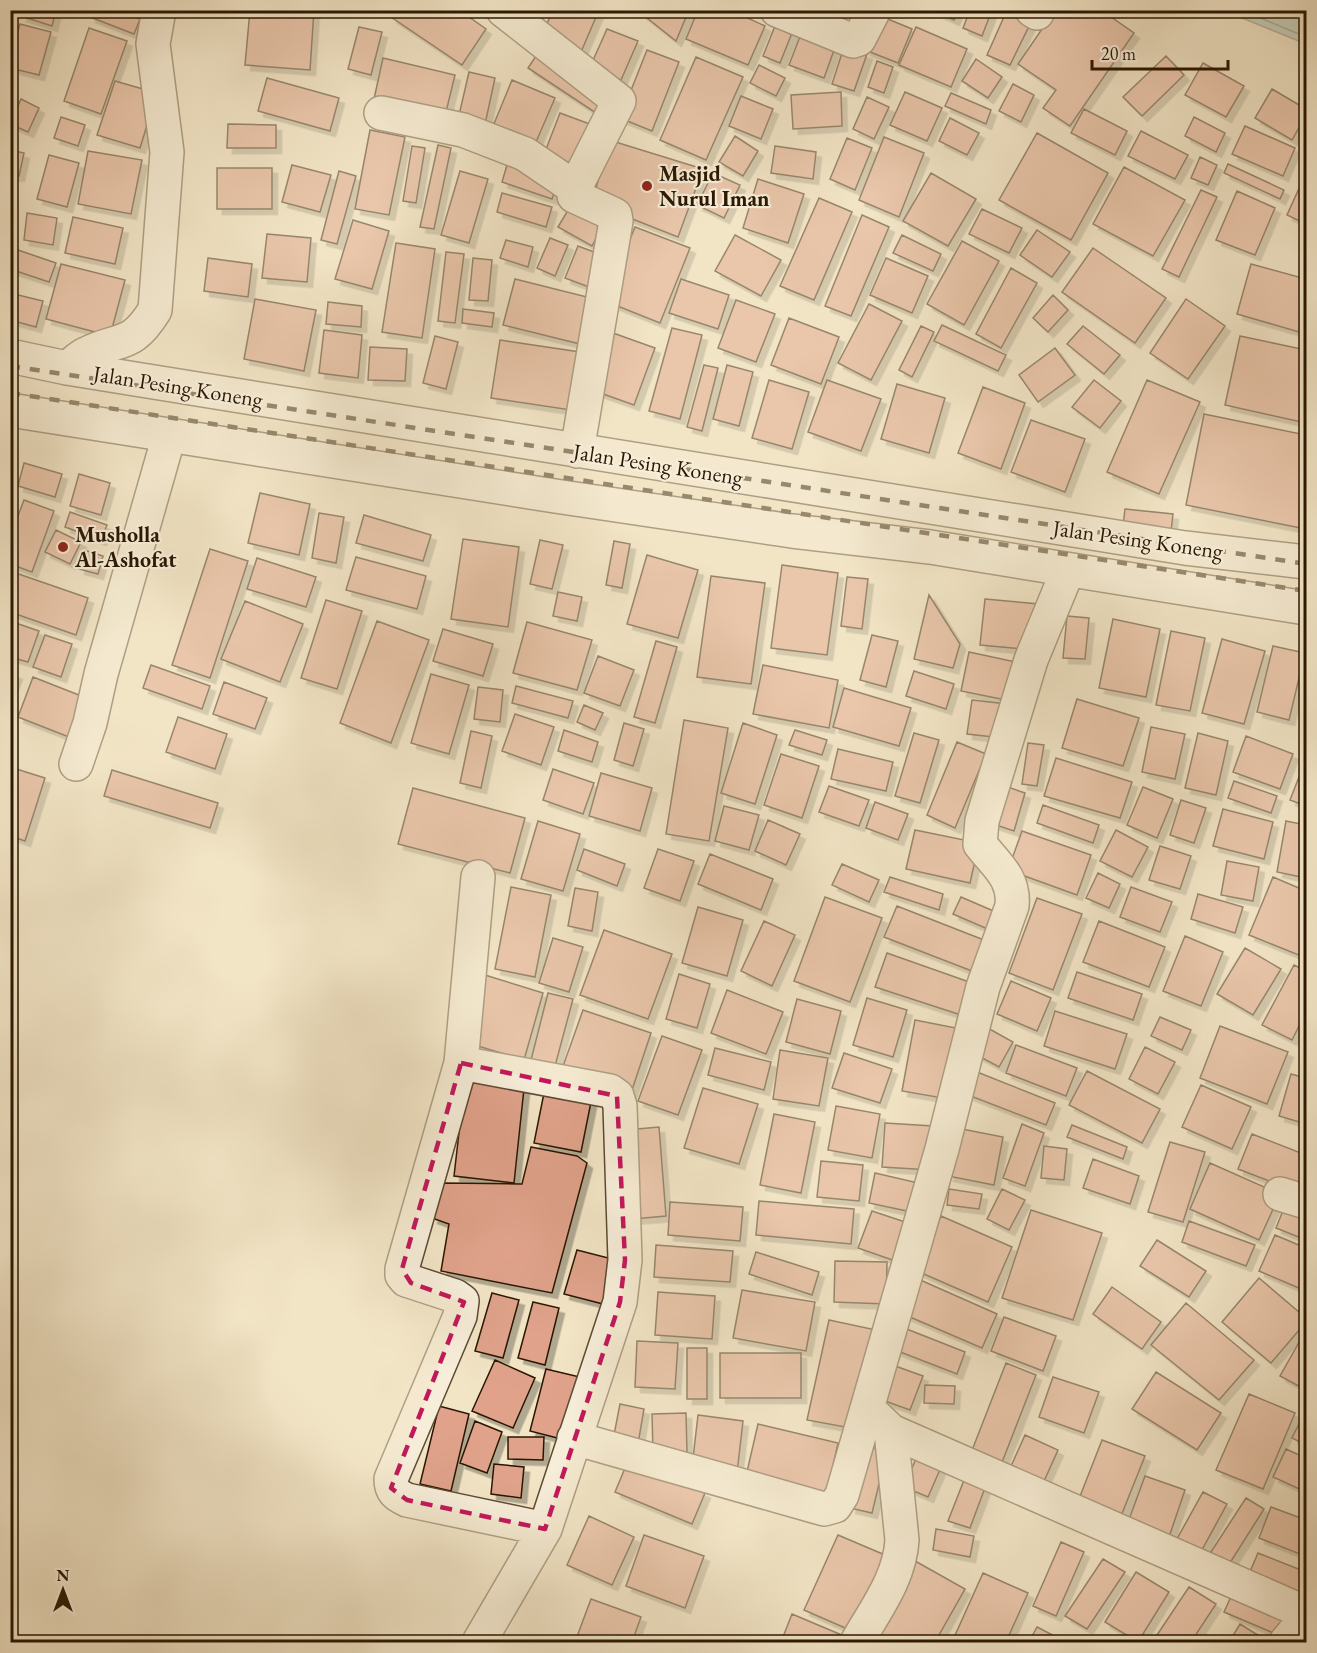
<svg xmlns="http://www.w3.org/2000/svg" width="1317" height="1653" viewBox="0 0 1317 1653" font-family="'EB Garamond',serif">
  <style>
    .water { fill: #9bbfb8; stroke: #6e7c6e; stroke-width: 1.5 }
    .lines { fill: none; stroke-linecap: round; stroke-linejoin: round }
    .shore { stroke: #626b5c; stroke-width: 1.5 }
    .building { fill: #e0a28b; stroke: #2a1700; stroke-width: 1.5; filter: url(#shadow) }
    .street-casing { stroke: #5c4a32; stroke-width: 36 }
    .street { stroke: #f7eeda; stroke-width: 33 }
    .rail { stroke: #2a1700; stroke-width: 4.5; stroke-dasharray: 10 10; stroke-linecap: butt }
    .marked { fill: none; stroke: #c2185b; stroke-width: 4.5; stroke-dasharray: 12 8; stroke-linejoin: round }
    .poi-dot { fill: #8f2418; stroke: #f7eeda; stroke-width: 2 }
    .labels { text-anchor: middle; stroke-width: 4.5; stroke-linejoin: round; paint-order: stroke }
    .poi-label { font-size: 22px; font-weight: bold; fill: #2a1700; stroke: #f7eeda; text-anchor: start }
    .street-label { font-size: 22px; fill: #2a1700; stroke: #f7eeda }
  </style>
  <defs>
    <filter id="shadow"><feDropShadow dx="5.5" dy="5.5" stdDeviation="0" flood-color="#0004"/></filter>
  </defs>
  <rect width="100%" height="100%" fill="#f2e5c6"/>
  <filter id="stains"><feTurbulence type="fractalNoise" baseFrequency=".00333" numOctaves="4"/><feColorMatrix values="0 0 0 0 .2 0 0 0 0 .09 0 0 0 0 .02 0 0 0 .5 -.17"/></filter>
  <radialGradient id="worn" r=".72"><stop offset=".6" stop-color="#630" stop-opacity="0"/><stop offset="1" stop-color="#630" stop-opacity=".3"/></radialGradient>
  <path class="water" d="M1225 11H1306V44Z"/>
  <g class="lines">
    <path class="shore" d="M1241 10 1306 37"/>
  </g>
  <path class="building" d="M23 10H56L52 26 21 16Z
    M92 10H116L140 19 134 34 90 17Z
    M250 10H314L310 70 245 65Z
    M395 10H459L486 29 462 65 391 17Z
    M553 10H599L581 52 542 35Z
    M637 10H689L676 41Z
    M698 10H730L765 26 748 65 686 39Z
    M932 10H958L954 20Z
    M970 10H992L982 36 963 28Z
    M1007 10H1016L1033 18 1010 65 987 55Z
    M1055 10H1101L1134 33 1070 126 1043 108 1056 90 1018 64Z
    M878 15 912 29 898 63 865 50Z
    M779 16 796 23 780 63 763 56Z
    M20 24 51 32 39 75 10 68V59Z
    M804 26 838 39 824 78 789 65Z
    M359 27 382 32 371 75 348 69Z
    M916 27 967 49 951 87 899 65Z
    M89 28 127 41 101 114 64 101Z
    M607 29 638 41 621 80 590 67Z
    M844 47 867 54 854 91 832 84Z
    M647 50 679 62 652 131 620 118Z
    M538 53 612 102 602 117 528 68Z
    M1166 56 1184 75 1142 116 1123 97Z
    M696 57 743 77 706 160 660 140Z
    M383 58 455 75 445 116 374 99Z
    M976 59 1002 77 988 98 962 81Z
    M877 61 893 67 884 93 868 87Z
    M1203 63 1244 86 1226 117 1185 95Z
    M759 65 785 78 776 96 750 83Z
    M469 72 495 78 484 129 457 124Z
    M267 78 339 98 330 131 258 111Z
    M512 80 555 98 533 149 491 131Z
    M115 81 157 93 140 148 97 135Z
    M1013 84 1034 95 1021 122 999 111Z
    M1272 89 1306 109V115L1292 140 1255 118Z
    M841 92 842 126 793 129 791 95Z
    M905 92 942 108 927 141 890 125Z
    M951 93 991 110 986 124 945 106Z
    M741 96 773 109 761 139 729 126Z
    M867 97 889 107 874 139 853 129Z
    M21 99 39 108 28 132 10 124Z
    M1084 109 1127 131 1115 155 1071 133Z
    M560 113 595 126 579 169 543 157Z
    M61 117 85 125 78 146 54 138Z
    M1194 117 1225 133 1216 152 1185 136Z
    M950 118 979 133 967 155 939 141Z
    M228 124 276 125V148H227Z
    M1245 126 1295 148 1283 176 1232 154Z
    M370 130 405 137 389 215 355 209Z
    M1141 131 1188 155 1175 179 1128 156Z
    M1037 133 1108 173 1071 240 999 200Z
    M735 136 758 151 743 176 719 162Z
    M884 137 924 153 899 217 859 200Z
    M847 138 872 148 855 190 830 179Z
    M609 140 703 169 678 237 592 203Z
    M438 145 451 148 434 229 420 227Z
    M412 146 425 148 416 203 403 201Z
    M775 146 816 152 813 179 771 173Z
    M10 150 24 153 19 176 10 175Z
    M88 151 142 160 131 214 78 204Z
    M49 155 79 163 67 207 37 199Z
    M1200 157 1217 165 1208 185 1191 178Z
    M1228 164 1284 190 1280 199 1224 173Z
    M292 165 331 175 320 212 282 202Z
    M507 165 558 182 552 199 502 182Z
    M1124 167 1185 200 1153 256 1093 224Z
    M217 168H272V209H217Z
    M339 171 356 176 337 244 321 240Z
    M460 171 488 179 469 243 441 235Z
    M713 173 740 185 724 218 697 205Z
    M931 173 976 199 948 246 903 221Z
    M1306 173V224L1287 215Z
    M758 179 804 194 788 243 743 228Z
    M1201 190 1217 197 1179 277 1162 269Z
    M1237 191 1275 208 1255 255 1216 240Z
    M502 193 552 207 546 227 497 212Z
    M819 198 852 212 814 300 780 286Z
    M574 200 607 218 592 246 558 227Z
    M982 209 1022 228 1009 253 969 234Z
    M27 213 57 218 53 245 24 240Z
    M862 215 889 227 851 316 825 306Z
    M73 217 123 228 115 264 65 253Z
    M353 220 389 231 372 289 335 279Z
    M635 227 690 248 660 323 605 301Z
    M1037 230 1070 252 1052 277 1020 255Z
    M267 234 311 238 307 282 262 278Z
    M735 235 781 260 761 296 715 271Z
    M902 235 941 254 933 271 893 253Z
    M550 238 568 245 555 276 537 268Z
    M506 240 533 247 528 267 500 258Z
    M962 241 999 261 964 325 927 304Z
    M396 243 435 249 422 338 382 332Z
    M578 246 602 255 589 287 565 278Z
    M1093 248 1166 298 1135 343 1062 292Z
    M15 249 56 263 49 282 10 269Z
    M446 252 464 254 455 323 438 321Z
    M208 258 252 264 248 297 204 291Z
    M473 258 492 260 488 301 469 300Z
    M886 258 928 276 912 313 870 295Z
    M61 264 125 280 110 336 46 319Z
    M1251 264 1306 279V334L1237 314Z
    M1011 268 1037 283 1001 348 976 334Z
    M515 279 591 298 580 344 503 325Z
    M681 279 729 295 718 329 669 313Z
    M10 293 43 301 36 327 10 320Z
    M1053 295 1068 310 1048 332 1033 318Z
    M255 299 316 310 304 371 244 359Z
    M1186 299 1225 326 1188 379 1150 353Z
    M736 300 775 314 756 362 718 348Z
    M328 302 362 306 361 327 326 324Z
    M869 304 902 321 871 380 838 363Z
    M463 309 494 313 492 327 462 323Z
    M789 318 839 337 821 384 771 365Z
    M942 325 1006 355 998 371 934 341Z
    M921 326 934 332 912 377 899 370Z
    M1083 326 1120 355 1104 374 1067 344Z
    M672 328 702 335 680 419 649 411Z
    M324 330 362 335 358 378 319 373Z
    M613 333 655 348 634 405 592 390Z
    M435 336 458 342 446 389 423 383Z
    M1240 336 1306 350V423L1225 405Z
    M500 340 580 352 571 410 491 398Z
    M370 347 407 349 405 381 368 380Z
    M1055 348 1075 375 1038 402 1019 375Z
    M704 365 718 368 702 431 687 427Z
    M727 365 753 372 739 426 713 419Z
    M769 380 809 392 792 449 752 438Z
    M827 380 881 399 861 451 808 432Z
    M1094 380 1121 401 1100 428 1072 407Z
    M1147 380 1200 402 1159 494 1107 472Z
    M897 384 945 398 929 453 881 439Z
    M983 387 1025 403 1001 469 958 453Z
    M1204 414 1306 435V529L1186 505Z
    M1031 420 1085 439 1065 492 1011 472Z
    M24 463 62 474 55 497 18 486Z
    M79 474 110 483 101 515 70 506Z
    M260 493 310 504 299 555 248 543Z
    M24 500 54 511 32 572 10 564V537Z
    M1125 509 1173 514 1170 540 1122 535Z
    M70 512 107 525 101 540 65 527Z
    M319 513 344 517 336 563 312 558Z
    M364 515 431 535 423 561 356 543Z
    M56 530 81 542 70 564 45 552Z
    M463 539 519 547 508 627 451 619Z
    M540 540 563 545 552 589 530 584Z
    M614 541 630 544 622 588 606 585Z
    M210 549 248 561 210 678 172 665Z
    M84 550 103 556 98 574 79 569Z
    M647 555 698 570 678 638 627 624Z
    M356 557 426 576 417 609 346 590Z
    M257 558 316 577 306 607 247 589Z
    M782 565 838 573 827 655 771 648Z
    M10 571 88 598 76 635 10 612Z
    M711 576 765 583 751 684 697 677Z
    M847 577 868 579 862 629 841 626Z
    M558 592 582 597 577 621 553 616Z
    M929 595 960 644 953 668 914 659Z
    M985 599 1039 604 1034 650 980 645Z
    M326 600 362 611 337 689 301 678Z
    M245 601 303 624 280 682 221 659Z
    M1067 616 1089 618 1085 659 1063 658Z
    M1113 619 1160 629 1146 697 1099 688Z
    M10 621 39 631 28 662 10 657Z
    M377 621 429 640 391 743 340 723Z
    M527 622 592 640 577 690 513 673Z
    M443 629 493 644 483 676 433 661Z
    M1171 631 1205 638 1190 711 1156 705Z
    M45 635 72 644 61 677 33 667Z
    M872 635 898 641 886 687 860 680Z
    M1222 639 1265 651 1244 724 1202 713Z
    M656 641 677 647 655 723 634 717Z
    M1273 646 1305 653 1289 720 1257 712Z
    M969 652 1025 664 1016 702 961 691Z
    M598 656 634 670 620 706 584 693Z
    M151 665 210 686 202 709 143 688Z
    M763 665 838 680 829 728 753 714Z
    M914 671 954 684 946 709 906 696Z
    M10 672 17 674 10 692Z
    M431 674 469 685 449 754 411 743Z
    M33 677 89 699 74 739 18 717Z
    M224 682 267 698 255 729 213 714Z
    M516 686 573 701 568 718 512 703Z
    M478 687 503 690 500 722 474 719Z
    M844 688 911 708 899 746 833 727Z
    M1077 699 1139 718 1123 766 1062 748Z
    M972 700 1007 704 1003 738 967 734Z
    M584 705 603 713 595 730 577 722Z
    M515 714 554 727 541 765 502 751Z
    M178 717 227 734 215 769 166 752Z
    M684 720 728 728 709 841 666 834Z
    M624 723 644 729 633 766 614 760Z
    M743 723 777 735 755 804 721 793Z
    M1151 727 1185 734 1175 779 1142 772Z
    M564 730 598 742 592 762 558 751Z
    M795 730 827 740 822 755 789 745Z
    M471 731 492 736 481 788 460 783Z
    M914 733 939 740 920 803 895 796Z
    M1198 733 1228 741 1216 795 1185 788Z
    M1246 736 1293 754 1280 789 1233 772Z
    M957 742 986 754 955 828 927 815Z
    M1028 743 1044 745 1037 786 1022 784Z
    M838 749 893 762 886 791 831 779Z
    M781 754 819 766 802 818 764 805Z
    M1056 758 1132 782 1120 818 1044 796Z
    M1306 759V806L1290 800Z
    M10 767 45 778 25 841 10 836Z
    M553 769 594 783 583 814 543 800Z
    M112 770 218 803 210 828 104 796Z
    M601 773 652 788 640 831 589 816Z
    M1234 781 1277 796 1271 813 1228 798Z
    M1002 785 1025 793 1014 831 990 823Z
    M829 786 869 800 859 826 819 812Z
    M1143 787 1173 799 1157 838 1127 825Z
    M413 788 525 818 510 873 398 844Z
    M1181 800 1206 808 1194 843 1170 835Z
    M875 802 908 814 898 840 866 828Z
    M1043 805 1099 825 1093 843 1037 823Z
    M724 806 759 815 749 850 715 841Z
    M1223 809 1273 822 1264 859 1213 846Z
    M768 820 800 834 786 865 755 851Z
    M538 821 580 834 563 891 521 879Z
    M1286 821 1306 825V878L1277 872Z
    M915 830 979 843 970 883 906 869Z
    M1116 830 1148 847 1132 877 1100 861Z
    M1022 831 1091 855 1077 895 1008 870Z
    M1160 846 1191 856 1180 889 1149 880Z
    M584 849 625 864 617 886 577 870Z
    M658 849 694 861 680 901 644 888Z
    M710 854 773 879 761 910 698 884Z
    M1227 861 1259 867 1253 901 1221 895Z
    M842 864 879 880 869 902 832 885Z
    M1098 873 1120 884 1109 908 1086 898Z
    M890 877 943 894 939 910 884 892Z
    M1273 877 1306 891V958L1249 935Z
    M511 887 551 895 535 977 495 969Z
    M1131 887 1172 902 1160 932 1120 917Z
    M575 888 598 892 592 931 568 926Z
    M1198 894 1243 907 1235 933 1191 919Z
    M825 897 882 918 850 1002 794 981Z
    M961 897 998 913 990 930 953 914Z
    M1037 898 1082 914 1053 990 1009 973Z
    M897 906 989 942 977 973 884 937Z
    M698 907 743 920 727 976 682 963Z
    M764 921 795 935 772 986 741 971Z
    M1099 921 1165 947 1149 987 1083 962Z
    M604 930 672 954 648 1019 580 995Z
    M1185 936 1223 952 1201 1006 1163 991Z
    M553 938 583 947 569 992 539 983Z
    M1245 948 1281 969 1253 1015 1217 994Z
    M887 953 972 983 961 1015 875 987Z
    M1294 965 1306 971V1012L1292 1040 1262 1025Z
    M1077 972 1142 994 1133 1020 1068 998Z
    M679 974 710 984 697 1028 666 1019Z
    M485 975 543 993 524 1060 465 1042Z
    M1011 981 1051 998 1037 1031 997 1014Z
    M727 990 783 1012 766 1054 711 1033Z
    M548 993 573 999 555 1066 531 1060Z
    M867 998 907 1010 893 1057 853 1045Z
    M797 999 841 1011 830 1054 786 1042Z
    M583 1010 651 1033 631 1093 562 1069Z
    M1055 1011 1127 1034 1115 1069 1044 1046Z
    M1160 1017 1191 1030 1182 1050 1151 1036Z
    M915 1020 961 1029 948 1099 902 1091Z
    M1220 1026 1288 1052 1267 1104 1200 1078Z
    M986 1027 1013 1042 999 1067 973 1053Z
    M662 1036 702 1050 678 1115 638 1101Z
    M1016 1045 1077 1068 1066 1096 1006 1073Z
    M1145 1047 1175 1062 1158 1094 1129 1079Z
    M715 1048 771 1062 764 1090 708 1075Z
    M780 1050 828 1058 819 1106 773 1099Z
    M844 1053 892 1069 880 1103 832 1088Z
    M972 1070 1055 1103 1046 1125 963 1093Z
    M1087 1071 1160 1109 1142 1143 1069 1105Z
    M466 1072 525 1079 514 1183 454 1176Z
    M1291 1074 1306 1078V1124L1279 1116Z
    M1201 1085 1251 1107 1232 1149 1182 1127Z
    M545 1088 592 1097 581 1152 534 1143Z
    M703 1088 758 1104 739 1164 684 1148Z
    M836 1106 880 1114 872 1158 828 1150Z
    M774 1114 815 1122 801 1193 760 1185Z
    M885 1123 933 1126 931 1170 882 1167Z
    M1022 1124 1044 1133 1025 1186 1003 1178Z
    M1072 1125 1127 1147 1123 1159 1067 1137Z
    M659 1127 666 1216 633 1219 626 1130Z
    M957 1128 1003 1137 994 1185 948 1176Z
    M1252 1134 1306 1155V1171L1298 1192 1238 1169Z
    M1170 1142 1205 1152 1183 1222 1148 1212Z
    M1044 1146 1067 1149 1064 1180 1041 1178Z
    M531 1147 577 1156 587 1163 552 1293 441 1271 449 1224 432 1218 442 1183 522 1184Z
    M1093 1159 1139 1176 1130 1204 1083 1188Z
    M821 1161 863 1165 859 1201 817 1197Z
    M1210 1163 1280 1194 1259 1240 1190 1209Z
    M875 1173 927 1185 921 1214 869 1203Z
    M949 1189 982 1194 979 1209 947 1205Z
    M1002 1189 1025 1200 1009 1230 987 1219Z
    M759 1201 854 1209 851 1244 756 1235Z
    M670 1202 743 1207 740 1241 668 1235Z
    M1286 1203 1306 1211V1240L1276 1228Z
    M1031 1210 1102 1233 1073 1320 1002 1298Z
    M872 1211 914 1225 901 1263 858 1248Z
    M941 1216 1012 1247 988 1302 917 1271Z
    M1189 1221 1255 1245 1246 1266 1182 1242Z
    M1275 1235 1306 1248V1291L1259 1271Z
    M1157 1240 1206 1271 1189 1297 1140 1266Z
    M656 1245 733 1251 730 1282 654 1277Z
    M577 1250 620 1261 607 1305 564 1294Z
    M756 1252 819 1272 812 1295 749 1274Z
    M835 1261 887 1262 886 1304 834 1302Z
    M1259 1278 1306 1318V1322L1271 1363 1222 1322Z
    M918 1279 997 1314 982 1348 903 1314Z
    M1112 1287 1161 1322 1142 1349 1093 1314Z
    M742 1290 815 1302 806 1351 733 1338Z
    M658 1292 715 1296 712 1339 655 1335Z
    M492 1293 519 1300 503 1358 475 1351Z
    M533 1302 559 1308 545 1365 518 1358Z
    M1186 1303 1254 1360 1219 1400 1151 1345Z
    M1004 1317 1056 1336 1043 1371 991 1351Z
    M829 1320 876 1330 856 1429 807 1420Z
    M899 1326 965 1352 957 1374 890 1348Z
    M1306 1330V1390L1280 1376Z
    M637 1341 678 1343 675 1389 635 1387Z
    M687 1348H707V1399H687Z
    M720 1353H801V1398H720Z
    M495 1360 535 1378 513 1428 472 1411Z
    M887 1363 923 1376 910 1410 874 1397Z
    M1006 1363 1036 1375 999 1470 969 1458Z
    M546 1369 584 1378 569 1441 530 1431Z
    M1156 1372 1221 1413 1197 1450 1132 1409Z
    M1053 1377 1099 1392 1084 1433 1039 1417Z
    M925 1385 955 1386 954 1404 924 1403Z
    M1249 1394 1295 1413 1263 1489 1216 1470Z
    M620 1404 644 1409 638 1444 613 1440Z
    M439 1406 469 1414 451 1491 420 1484Z
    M1305 1412 1306 1413V1445L1292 1438Z
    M686 1413 687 1452 653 1453 652 1414Z
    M698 1415 743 1421 737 1473 692 1467Z
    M475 1421 502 1432 487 1473 460 1463Z
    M758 1424 838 1443 827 1493 746 1476Z
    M1025 1435 1058 1450 1040 1490 1007 1475Z
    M508 1437H544L543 1460 508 1459Z
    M1102 1440 1145 1456 1119 1521 1077 1504Z
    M865 1446 887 1451 872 1513 850 1508Z
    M921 1447 945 1458 928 1497 904 1487Z
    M1286 1449 1306 1458V1492L1273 1477Z
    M628 1461 705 1493 692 1524 615 1492Z
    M494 1464 524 1467 521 1498 491 1494Z
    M968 1470 989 1477 970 1528 948 1521Z
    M1145 1476 1185 1490 1168 1540 1127 1525Z
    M1203 1492 1227 1504 1197 1559 1173 1546Z
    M1246 1498 1264 1509 1228 1566 1209 1555Z
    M1271 1507 1306 1520 1305 1556 1259 1538Z
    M589 1516 634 1537 612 1585 567 1565Z
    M936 1529 974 1536 970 1557 933 1550Z
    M644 1535 704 1556 685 1608 626 1586Z
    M838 1535 892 1558 859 1634 804 1610Z
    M1061 1542 1084 1552 1056 1616 1033 1606Z
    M1258 1553 1306 1572V1591L1305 1596 1249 1574Z
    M908 1557 965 1589 935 1642H876L864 1636Z
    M1103 1559 1125 1572 1087 1629 1065 1616Z
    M1136 1572 1169 1592 1138 1642 1105 1622Z
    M983 1573 1028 1593 1006 1642H952Z
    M1189 1587 1216 1604 1191 1642H1170L1157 1635Z
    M1234 1590 1292 1615 1283 1637 1224 1612Z
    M591 1599 641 1617 632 1642H575Z
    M792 1614 844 1636 841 1642H781Z
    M1240 1624 1269 1642H1229Z
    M1037 1627 1066 1642H1029Z"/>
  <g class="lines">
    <defs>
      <path id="street" d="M503 10 619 101 575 188 574 196 611 213 615 215 616 221 577 451
        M777 10 853 41 859 39 874 10
        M1032 10 1037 13
        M381 113 463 130 525 154 575 188
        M10 356 67 368 1185 548 1306 562
        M67 368C73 364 79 357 86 354 120 337 131 349 155 310L167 152 153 44 159 10
        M10 410 555 496 792 531 930 547 1306 608
        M76 764 90 723 101 674 169 436
        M478 877 461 1063 610 1091 617 1096 620 1106 625 1260 620 1302 545 1529 479 1642
        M461 1063 402 1269V1275L406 1280 455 1296 462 1301 460 1316 391 1479C391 1491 396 1495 407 1500L545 1529
        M1280 1194 1306 1202
        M868 1409 891 1431 1306 1613
        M574 1438 824 1509 835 1506 842 1495 942 1149 983 987 1012 906C1015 878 996 865 980 844L982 821 1031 660 1068 570
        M857 1642C875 1610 900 1578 902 1540L891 1431
        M1286 1642 1306 1618"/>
    </defs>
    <use href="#street" class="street-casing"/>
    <use href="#street" class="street"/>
    <path class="rail" d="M10 366 1306 564
      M10 393 1306 591"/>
  </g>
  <path d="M0 0H1317V1653H0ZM461 1063 617 1096 625 1260 620 1302 545 1529 407 1500 391 1488 464 1302 411 1283 402 1269Z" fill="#f2e5c6" fill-opacity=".55" fill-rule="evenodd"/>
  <path class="marked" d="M461 1063 617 1096 625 1260 620 1302 545 1529 407 1500 391 1488 464 1302 411 1283 402 1269Z"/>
  <g class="poi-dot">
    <circle cx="647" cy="186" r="6"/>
    <circle cx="63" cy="547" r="6"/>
  </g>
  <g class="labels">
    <g class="poi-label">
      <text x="659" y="181">Masjid<tspan x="659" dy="25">Nurul Iman</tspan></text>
      <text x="75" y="542">Musholla<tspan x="75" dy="25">Al-Ashofat</tspan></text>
    </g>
    <g class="street-label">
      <text transform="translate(178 386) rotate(9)" y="8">Jalan Pesing Koneng</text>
      <text transform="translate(658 464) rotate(9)" y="8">Jalan Pesing Koneng</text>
      <text transform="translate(1138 539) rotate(8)" y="8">Jalan Pesing Koneng</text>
    </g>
  </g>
  <rect width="1317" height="1653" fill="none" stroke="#f2e5c6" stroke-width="36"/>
  <rect x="12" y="12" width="1293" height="1629" fill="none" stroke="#2a1700" stroke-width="3"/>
  <rect x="18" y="18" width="1281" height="1617" fill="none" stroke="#2a1700" stroke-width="1.5"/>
  <g transform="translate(63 1590)" stroke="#f7eeda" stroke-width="4.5" paint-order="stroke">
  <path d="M0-4.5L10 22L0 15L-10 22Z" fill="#2a1700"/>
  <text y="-9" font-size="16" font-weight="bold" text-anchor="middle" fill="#2a1700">N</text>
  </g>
  <path d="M1092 60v9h136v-9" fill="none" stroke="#2a1700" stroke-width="3"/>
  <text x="1101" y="60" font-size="18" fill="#2a1700" stroke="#f7eeda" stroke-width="4.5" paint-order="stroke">20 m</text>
  <rect width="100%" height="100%" filter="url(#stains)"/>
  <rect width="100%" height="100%" fill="url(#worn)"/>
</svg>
